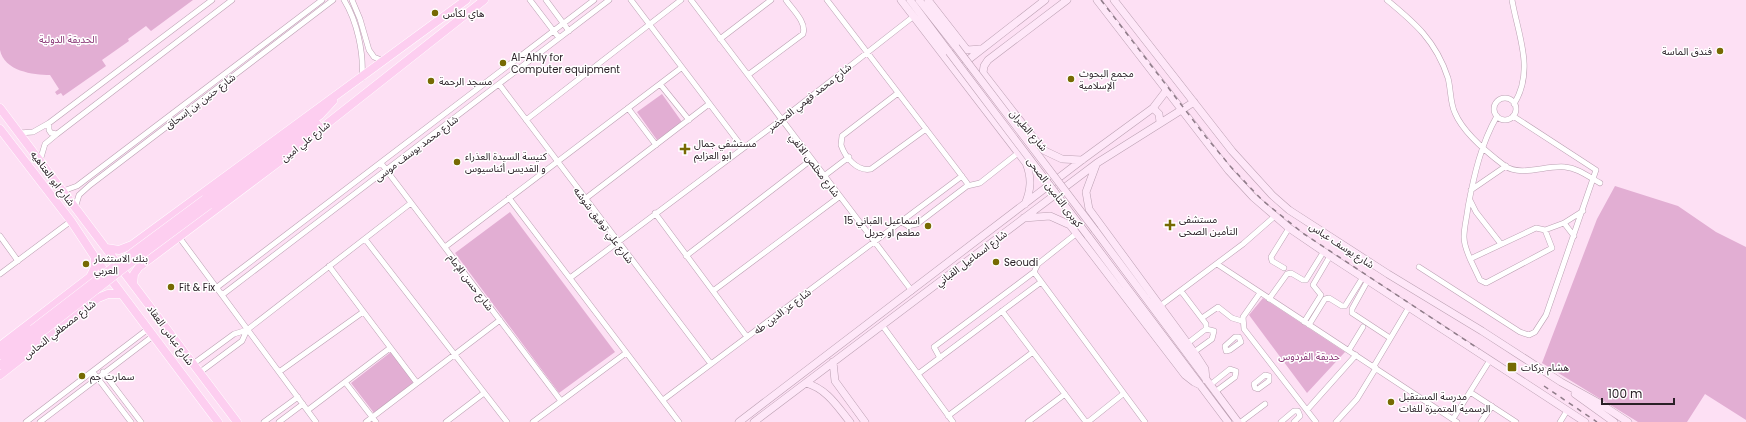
<svg xmlns="http://www.w3.org/2000/svg" width="1746" height="422" viewBox="0 0 1746 422" font-family="Poppins,'Noto Sans Arabic',sans-serif">
  <style>
    .green { fill: #e2aed3 }
    .lines { fill: none; stroke-linecap: round; stroke-linejoin: round }
    .street-casing { stroke: #bba0b2; stroke-width: 6 }
    .secondary-casing { stroke: #bba0b2; stroke-width: 8 }
    .primary-casing { stroke: #fff; stroke-width: 9 }
    .street { stroke: #fff; stroke-width: 5 }
    .secondary { stroke: #fee7f8; stroke-width: 7 }
    .primary { stroke: #fdcef0; stroke-width: 8 }
    .rail { stroke: #8f7c89; stroke-width: 1.5; stroke-dasharray: 5 5; stroke-linecap: butt }
    .secondary-bridge-casing { stroke: #bba0b2; stroke-width: 8; stroke-linecap: butt }
    .primary-bridge-casing { stroke: #fff; stroke-width: 9; stroke-linecap: butt }
    .secondary-bridge { stroke: #fee7f8; stroke-width: 7 }
    .primary-bridge { stroke: #fdcef0; stroke-width: 8 }
    .poi-dot { fill: #766a02; stroke: #fff; stroke-width: 1.5 }
    .labels { text-anchor: middle; stroke-width: 3; stroke-linejoin: round; paint-order: stroke }
    .poi-label { font-size: 10px; fill: #2a2027; stroke: #fff; text-anchor: start }
    .park-label { font-size: 10px; fill: #863273; stroke: #fff }
    .street-label { font-size: 10px; fill: #2a2027; stroke: #fff }
  </style>
  <rect width="100%" height="100%" fill="#fde0f4"/>
  <path class="green" d="M0 0H193L151 31 146 26 128 39 129 41 102 60 106 66 63 96 61 93 57 95 55 92 59 89 50 75C33 75 4 71 0 50 0 36 0 15 0 0Z
    M662 94 682 122 657 140 637 112Z
    M1615 186 1678 206 1716 232 1746 247V420L1705 394 1687 422H1638L1542 363 1597 219Z
    M510 212 615 352 559 393 455 253Z
    M1263 298 1345 352 1307 393 1249 315Z
    M391 352 414 382 374 413 351 383Z"/>
  <g class="lines">
    <defs>
      <path id="street" d="M344 0C357 21 364 53 362 78
        M352 0 360 19 369 50 374 57 383 61
        M530 0 559 38
        M546 0 569 31
        M631 0 743 148
        M691 0 912 291
        M827 0 955 167 967 183V186
        M1387 0C1415 23 1436 41 1448 78 1451 89 1450 103 1455 113 1463 132 1489 154 1505 166 1521 177 1546 165 1565 167 1578 168 1589 177 1600 183
        M1512 0C1518 35 1535 70 1514 104
        M720 39 771 0
        M748 75 803 34C807 22 792 9 786 0
        M499 84 711 364
        M660 84 689 120
        M898 93 842 136 841 145C845 157 857 172 871 169L926 129
        M1494 109a11 11 0 1 1 22 0a11 11 0 1 1-22 0Z
        M628 108 656 145
        M526 120 681 0
        M49 123V130L51 133 57 134
        M19 133 33 132 49 123 212 0
        M40 161 45 144 57 134 232 0
        M381 163 561 401
        M824 176 849 157
        M1471 190 1506 166
        M63 191 77 186 322 0
        M509 198 679 422
        M585 199 709 104
        M1470 200 1476 212 1501 244
        M75 208 79 195 90 185 333 0
        M655 213 747 337
        M900 221 908 226 917 224 967 186 980 183 1018 153
        M1564 223 1574 236
        M1545 230 1564 223 1583 211
        M0 236 18 261
        M179 237 316 422
        M365 239 507 422
        M445 247 681 68
        M686 256 811 160
        M1470 259 1536 228 1545 230 1552 248 1486 283 1480 280 1471 261C1468 254 1464 246 1464 237 1464 227 1467 217 1468 207 1474 175 1481 144 1497 116
        M1217 264 1457 422
        M329 266 417 383
        M1419 267 1520 332 1529 335 1535 332 1546 315 1596 170 1513 116
        M1284 268 1272 261 1271 257 1289 228
        M1034 272 1145 422
        M0 274 71 221
        M570 278 781 120 914 16
        M1368 280 1352 309V313L1390 338
        M216 288 594 0
        M713 291 839 197
        M1181 291 1206 324V329
        M1260 293 1243 317 1244 329 1316 422
        M222 295 609 0
        M1269 299 1287 274 1291 273 1303 280H1306L1324 251
        M1160 306 1243 244 1275 216
        M1002 311 1086 422
        M1202 318 1218 307 1232 318 1242 321
        M1304 322 1321 295 1313 285 1330 256
        M882 325 953 422
        M1309 325 1325 299 1329 298 1342 306H1345L1363 277
        M1235 337H1239L1241 342 1230 350 1226 351 1225 346Z
        M1188 343 1206 329 1214 331 1212 339 1194 352
        M1349 350 1363 327
        M940 358 934 347 1034 272 1038 264 1077 233
        M193 364 234 334 247 330 411 203
        M1374 366 1409 307
        M93 372 131 422
        M103 372 141 422
        M279 372 363 312
        M199 373 242 341 247 330
        M918 374 1041 282
        M1265 375 1269 376V381L1258 389 1255 388 1254 384Z
        M345 382 376 422
        M1210 385 1230 369 1236 371 1235 377 1215 392
        M1470 392 1516 422
        M663 400 962 176
        M308 410 390 348
        M1307 410 1356 355
        M948 416 1033 352
        M1453 419 1490 360
        M26 422 148 329
        M40 422 153 336
        M264 422 298 397
        M279 422 303 404
        M366 422 500 320
        M446 422 484 393
        M533 422 626 353
        M1028 422 1065 394
        M1088 422 1123 394
        M1241 422 1265 404
        M1281 422 1294 411H1298L1300 416 1294 422
        M1336 422 1357 399 1376 368
        M1481 422 1492 406
        M1560 422 1565 414"/>
      <path id="secondary" d="M901 0 1026 163C1032 178 1031 190 1025 204
        M910 0 949 52
        M919 0 956 47
        M928 0 967 50 981 49
        M1067 0 988 60 984 66 983 73 1043 150 1062 159 1082 160
        M1097 0 1229 171 1253 197 1289 228 1330 256 1585 422
        M1114 0 1232 151 1272 195 1289 210 1388 274 1482 331 1561 382 1599 403 1628 422
        M960 74 968 60 1045 0
        M1153 108 1159 114 1160 122
        M1096 165 1086 192 1089 209 1194 352 1205 369 1206 380
        M1024 218 1050 216 1070 225 1185 375 1194 382 1200 385
        M1095 230 1238 422
        M1088 236 1228 422
        M833 362 835 381 865 422
        M806 383C827 389 837 406 850 422
        M1575 394 1614 422
        M739 422 1082 160 1153 108 1166 91
        M754 422 1097 163 1194 102"/>
      <path id="primary" d="M0 108 237 422
        M0 129 71 221 100 265 218 422
        M205 199 320 115 333 101
        M209 205 317 124
        M106 248 119 250 132 245 466 0
        M133 284 134 274 139 267 276 164 484 0
        M0 346 90 277 95 267V257
        M0 355 33 329
        M0 365 38 335
        M0 375 98 298 108 294H121"/>
    </defs>
    <use href="#street" class="street-casing"/>
    <use href="#secondary" class="secondary-casing"/>
    <use href="#primary" class="primary-casing"/>
    <use href="#street" class="street"/>
    <use href="#secondary" class="secondary"/>
    <use href="#primary" class="primary"/>
    <path class="rail" d="M1101 0 1206 137 1231 167 1262 200 1304 234 1479 349
      M1544 386 1597 422"/>
    <defs>
      <path id="secondary-bridge" d="M956 47 1095 230
        M949 52 1088 236"/>
      <path id="primary-bridge" d="M33 329 120 262 205 199
        M38 335 124 268 209 205"/>
    </defs>
    <use href="#secondary-bridge" class="secondary-bridge-casing"/>
    <use href="#primary-bridge" class="primary-bridge-casing"/>
    <use href="#secondary-bridge" class="secondary-bridge"/>
    <use href="#primary-bridge" class="primary-bridge"/>
  </g>
  <g class="poi-dot">
    <circle cx="435" cy="13" r="4"/>
    <circle cx="1720" cy="51" r="4"/>
    <circle cx="503" cy="63" r="4"/>
    <circle cx="1071" cy="79" r="4"/>
    <circle cx="431" cy="81" r="4"/>
    <path d="M683 143h4v4h4v4h-4v4h-4v-4h-4v-4h4z"/>
    <circle cx="457" cy="162" r="4"/>
    <path d="M1168 219h4v4h4v4h-4v4h-4v-4h-4v-4h4z"/>
    <circle cx="928" cy="226" r="4"/>
    <circle cx="996" cy="262" r="4"/>
    <circle cx="86" cy="264" r="4"/>
    <circle cx="171" cy="287" r="4"/>
    <rect x="1507" y="362" width="10" height="10" rx="2"/>
    <circle cx="82" cy="376" r="4"/>
    <circle cx="1391" cy="402" r="4"/>
  </g>
  <g class="labels">
    <g class="poi-label">
      <text x="443" y="17">هاي لكأس</text>
      <text x="1712" y="55" text-anchor="end">فندق الماسة</text>
      <text x="511" y="61">Al-Ahly for<tspan x="511" dy="12">Computer equipment</tspan></text>
      <text x="1079" y="77">مجمع البحوث<tspan x="1079" dy="12">الإسلامية</tspan></text>
      <text x="439" y="85">مسجد الرحمة</text>
      <text x="694" y="147">مستشفي جمال<tspan x="694" dy="12">ابو العزايم</tspan></text>
      <text x="465" y="160">كنيسة السيدة العذراء<tspan x="465" dy="12">و القديس أثناسيوس</tspan></text>
      <text x="1179" y="223">مستشفى<tspan x="1179" dy="12">التأمين الصحى</tspan></text>
      <text x="920" y="224" text-anchor="end">15 اسماعيل القباني<tspan x="920" dy="12">مطعم او جريل</tspan></text>
      <text x="94" y="262">بنك الاستثمار<tspan x="94" dy="12">العربي</tspan></text>
      <text x="1004" y="266">Seoudi</text>
      <text x="179" y="291">Fit &amp; Fix</text>
      <text x="1521" y="371">هشام بركات</text>
      <text x="90" y="380">سمارت جم</text>
      <text x="1399" y="400">مدرسة المستقبل<tspan x="1399" dy="12">الرسمية المتميزة للغات</tspan></text>
    </g>
    <g class="park-label">
      <text x="68" y="43">الحديقة الدولية</text>
      <text x="1309" y="360">حديقة الفردوس</text>
    </g>
    <g class="street-label">
      <text transform="translate(809 97) rotate(-38)" y="4">شارع محمد فهمي المحضر</text>
      <text transform="translate(200 101) rotate(-37)" y="4">شارع حنين بن إسحاق</text>
      <text transform="translate(1029 130) rotate(49)" y="4">شارع الطيران</text>
      <text transform="translate(305 141) rotate(-38)" y="4">شارع علي امين</text>
      <text transform="translate(416 148) rotate(-37)" y="4">شارع محمد يوسف موسى</text>
      <text transform="translate(815 165) rotate(53)" y="4">شارع مخلص الالفي</text>
      <text transform="translate(53 178) rotate(53)" y="4">شارع ابو العتاهيه</text>
      <text transform="translate(1055 192) rotate(53)" y="4">كوبرى التأمين الصحى</text>
      <text transform="translate(604 225) rotate(53)" y="4">شارع علي توفيق شوشه</text>
      <text transform="translate(1342 245) rotate(33)" y="4">شارع يوسف عباس</text>
      <text transform="translate(971 258) rotate(-37)" y="4">شارع اسماعيل القباني</text>
      <text transform="translate(471 282) rotate(53)" y="4">شارع حسن الإمام</text>
      <text transform="translate(782 311) rotate(-37)" y="4">شارع عز الدين طه</text>
      <text transform="translate(59 329) rotate(-38)" y="4">شارع مصطفي النحاس</text>
      <text transform="translate(171 335) rotate(54)" y="4">شارع عباس العقاد</text>
    </g>
  </g>
  <path d="M1602 398v6h72v-6" fill="none" stroke="#2a2027" stroke-width="2"/>
  <text x="1608" y="398" font-size="12" fill="#2a2027" stroke="#ffffff" stroke-width="3" paint-order="stroke">100 m</text>
</svg>
